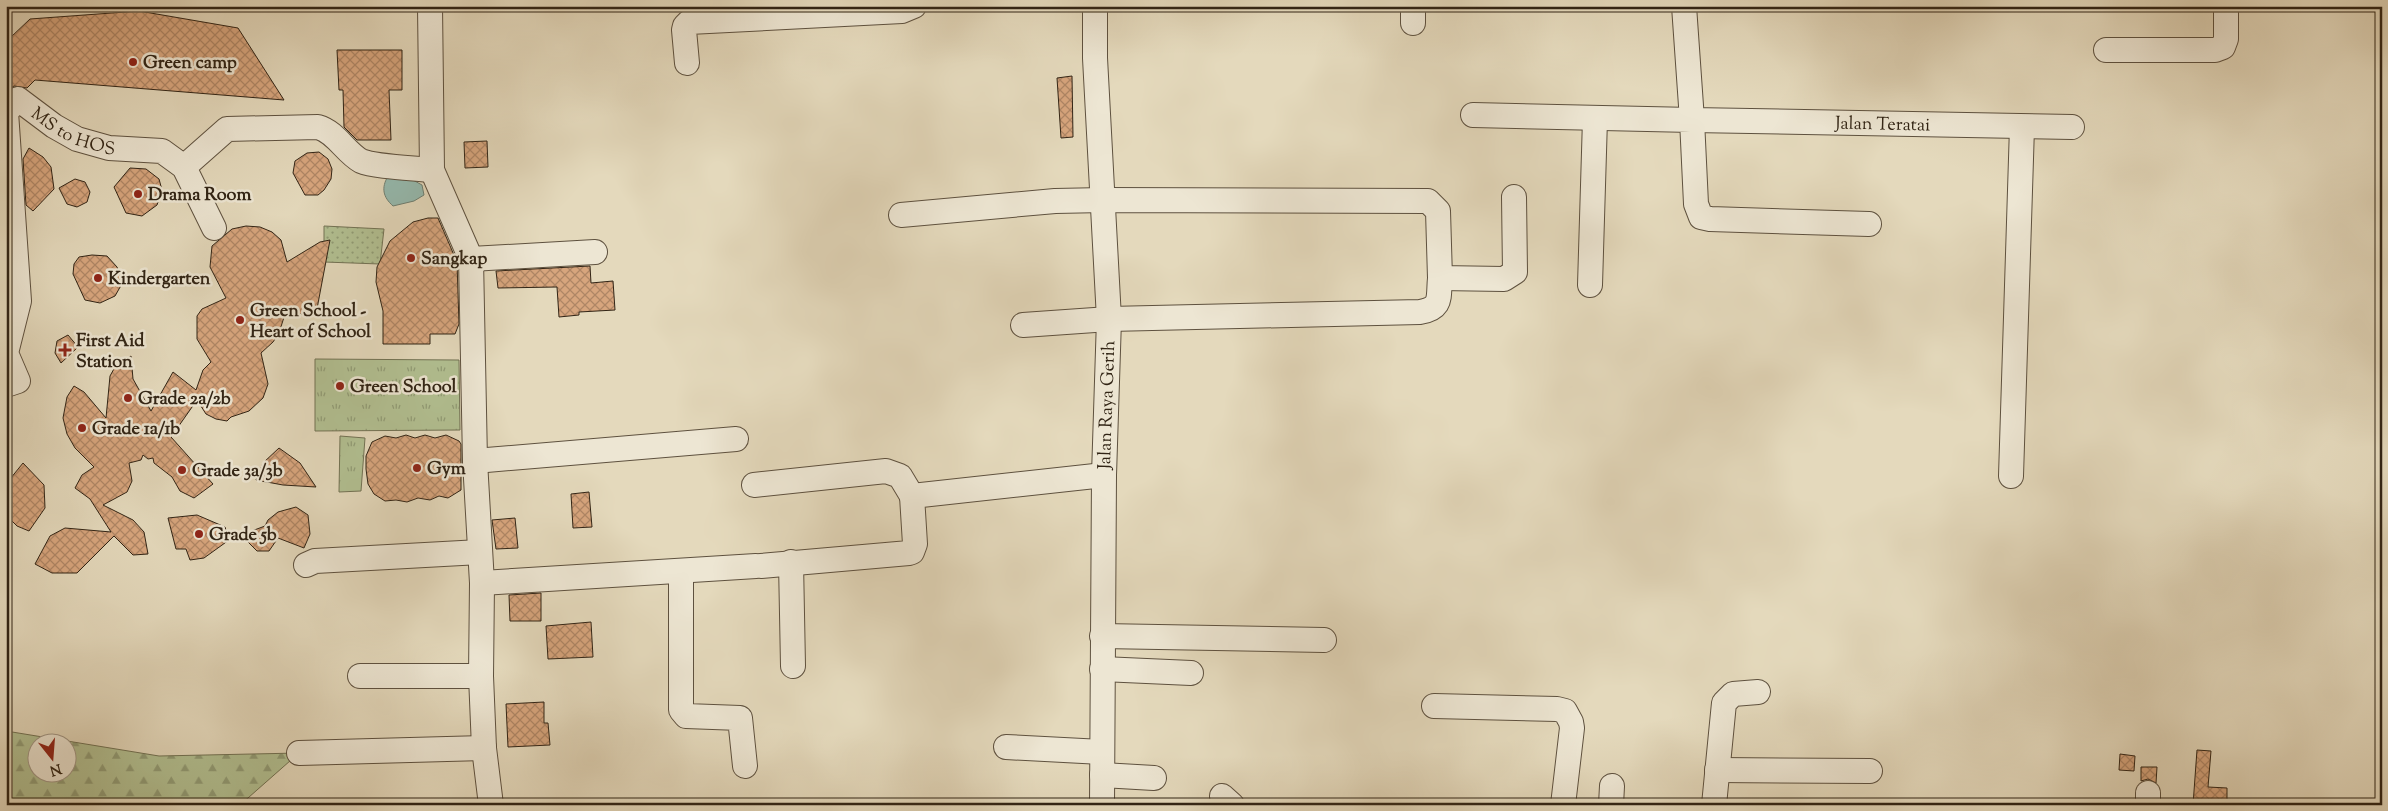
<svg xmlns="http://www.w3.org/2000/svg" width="2388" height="811" viewBox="0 0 2388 811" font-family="'Sorts Mill Goudy',serif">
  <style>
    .grass { fill: url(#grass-dots); stroke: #727254 }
    .forest { fill: url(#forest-firs); stroke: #727254; fill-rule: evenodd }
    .park { fill: url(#park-tufts); stroke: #727254 }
    .water { fill: #95baaf; stroke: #6d7e71 }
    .building { fill: url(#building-cross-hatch); stroke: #312415 }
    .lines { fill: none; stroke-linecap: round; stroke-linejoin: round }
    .minor-casing { stroke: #5e513f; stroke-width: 26 }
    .minor { stroke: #ede6d3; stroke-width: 24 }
    .poi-dot { fill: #8f2418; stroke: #ede6d3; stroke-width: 2 }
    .labels { text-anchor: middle; stroke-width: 5; stroke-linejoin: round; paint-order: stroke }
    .poi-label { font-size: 18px; font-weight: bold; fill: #312415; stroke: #ede6d3; text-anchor: start }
    .street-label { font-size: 18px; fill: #312415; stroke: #ede6d3 }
  </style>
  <defs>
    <pattern id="grass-dots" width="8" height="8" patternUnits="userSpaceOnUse" patternTransform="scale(1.25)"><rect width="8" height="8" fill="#b2c092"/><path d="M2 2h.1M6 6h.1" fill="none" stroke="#919c76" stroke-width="1.8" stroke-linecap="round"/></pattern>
    <pattern id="forest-firs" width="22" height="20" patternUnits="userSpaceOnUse" patternTransform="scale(1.25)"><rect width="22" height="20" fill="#b2c092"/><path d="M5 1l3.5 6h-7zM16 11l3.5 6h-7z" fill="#919c76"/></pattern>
    <pattern id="park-tufts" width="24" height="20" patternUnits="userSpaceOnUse" patternTransform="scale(1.25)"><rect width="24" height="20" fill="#b2c092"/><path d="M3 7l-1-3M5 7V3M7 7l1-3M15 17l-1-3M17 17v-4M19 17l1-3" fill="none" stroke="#919c76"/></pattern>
    <pattern id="building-cross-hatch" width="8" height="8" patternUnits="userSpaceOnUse" patternTransform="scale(1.25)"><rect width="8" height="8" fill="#d7a57d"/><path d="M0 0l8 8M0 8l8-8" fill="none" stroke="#af8665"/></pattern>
  </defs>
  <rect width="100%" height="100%" fill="#e4d9bc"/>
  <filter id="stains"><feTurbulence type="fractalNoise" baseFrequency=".004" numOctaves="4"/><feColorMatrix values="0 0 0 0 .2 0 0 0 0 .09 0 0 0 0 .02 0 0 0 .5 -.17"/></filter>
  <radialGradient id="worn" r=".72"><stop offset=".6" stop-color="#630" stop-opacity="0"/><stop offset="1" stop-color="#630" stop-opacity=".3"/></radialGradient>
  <path class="grass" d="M324 226 384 229 380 264 324 262Z"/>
  <path class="forest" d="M6 731 159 756 299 753 240 805H6ZM38 744H68V774H38Z"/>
  <path class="park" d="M315 359 459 360 460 430 315 431Z
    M340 436 365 438 361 491 339 492Z"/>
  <path class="water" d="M388 176 413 180 422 185 424 195 414 201 393 206C383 197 381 188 388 176Z"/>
  <path class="building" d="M139 11 238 28 284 100 35 80 27 88 14 86 6 91V45L11 37 30 19Z
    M337 50H402V90H389L391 140H357L344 127 343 90H339Z
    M1072 76 1073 137 1061 138 1057 78Z
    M487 141 488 167 465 168 464 142Z
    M29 148 43 157 51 167 54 189 33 211 26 205 23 159Z
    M319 152 328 159 332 169 331 179 324 190 318 195H305L293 173 295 161 307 153Z
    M130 168 146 169 159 179 162 190 157 205 142 216 126 213 114 187Z
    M75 179 85 182 90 192 87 202 77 207 67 204 59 188Z
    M428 218H438L457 262 459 324 455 334H430V344H383V311L376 282 377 267 390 241 413 222Z
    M246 226 260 227 272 232 281 240 287 262 320 242 330 240 316 314H285L279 333 273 342 261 353 268 384 263 398 249 411 231 417 227 421 216 419 206 414 197 400 171 437 213 484 194 498 180 491 172 477 154 463 153 458 148 459 143 455 141 460 129 463 132 481 127 492 103 505 133 520 144 532 148 554 133 555 114 536 77 573H52L35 564 50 536 65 528 111 532 90 499 75 488 82 475 94 467 75 448 67 434 63 418 67 397 74 386 84 392 106 418 110 376 115 367 131 356 133 379 151 411 173 372 196 390 203 370 211 362 197 339V316L202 309 226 298 210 267 212 246 232 229Z
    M92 255 107 256 117 267 123 282 115 296 100 303 85 300 73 274 74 264 79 257Z
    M590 266 591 283 613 281 615 310 579 312V315L559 317 557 287 498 288 496 271Z
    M68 335 78 347 61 363 55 353 57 341Z
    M406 435 415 438 425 435 435 438 446 435 459 441 461 444V490L448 498 439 496 430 500 418 498 407 502 396 500 385 501 374 494 368 484 366 469V456L372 442 385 436 396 438Z
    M279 448 300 463 316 487 283 485 256 480 263 463Z
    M23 463 44 485 45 508 29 531 17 526 6 515V484Z
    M589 492 592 527 573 528 571 494Z
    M296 507 308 515 310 534 304 548 278 538 269 551H257L241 535 265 526 268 520 278 512Z
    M197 515 225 527 229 540 204 558 190 560 186 549H176L168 518Z
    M515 518 518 548 496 549 492 520Z
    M541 593V621H510L509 595Z
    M591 622 593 657 548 659 546 626Z
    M544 702V723H548L550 745 508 747 506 704Z
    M2197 750 2211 751 2208 787 2227 788V805H2193Z
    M2120 754 2135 756 2134 771 2119 770Z
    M2141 767H2157L2156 783 2148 779 2141 781Z"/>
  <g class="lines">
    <defs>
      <g id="minor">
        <path d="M430 6 432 170 471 259 475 461 482 583 481 676 484 748 491 805"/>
        <path d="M1095 6V58L1109 319 1104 475 1102 805"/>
        <path id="s1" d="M1684 6 1692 120 2072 127"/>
        <path d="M1413 23V6"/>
        <path d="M2106 50H2215L2223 47 2226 39V6"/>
        <path d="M687 63 684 30 685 26 689 22 902 11 914 6"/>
        <path d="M1473 115 1692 120 1696 204 1701 217 1710 219 1869 224"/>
        <path d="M184 167 227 129 318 127C336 132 345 152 361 161 375 167 415 168 432 170"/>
        <path d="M901 215 1055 201 1104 200 1428 201 1438 211 1440 278 1504 279 1515 272 1514 197"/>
        <path d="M471 259 595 252"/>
        <path d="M1590 285 1595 119"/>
        <path d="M1023 325 1109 319 1420 312C1443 308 1438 297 1440 278"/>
        <path id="s2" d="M6 385 18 381 6 353 19 301 6 112 18 99 54 126 77 139 109 148 162 151 184 167 214 228"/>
        <path d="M475 461 736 439"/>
        <path d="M2011 476 2022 127"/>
        <path d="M754 485 886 471 900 476 912 496"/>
        <path d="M791 562 793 666"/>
        <path d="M306 565 315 561 480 552"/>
        <path d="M761 566 909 553 912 552 915 544 912 496 1104 475"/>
        <path d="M681 571V710L686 716 740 718 745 766"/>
        <path d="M482 583 756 566"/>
        <path d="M1102 636 1324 640"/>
        <path d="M1102 669 1191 673"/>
        <path d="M360 676H481"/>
        <path d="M1434 706 1557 709 1565 711 1571 722 1572 728 1563 805"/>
        <path d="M1006 747 1102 752"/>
        <path d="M299 753 484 748"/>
        <path d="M1717 770 1870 771"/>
        <path d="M1102 775 1154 778"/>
        <path d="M1222 796 1232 805"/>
        <path d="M1611 805 1612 786"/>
        <path d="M1714 805 1724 703 1733 694 1758 692"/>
        <path d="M2148 805V793"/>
      </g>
    </defs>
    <use href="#minor" class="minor-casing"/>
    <use href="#minor" class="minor"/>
  </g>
  <g class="poi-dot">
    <circle cx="133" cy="62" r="5"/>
    <circle cx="138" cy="194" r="5"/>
    <circle cx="411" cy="258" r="5"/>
    <circle cx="98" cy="278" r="5"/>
    <circle cx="240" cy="320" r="5"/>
    <path d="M62.5 342.5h5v5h5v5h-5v5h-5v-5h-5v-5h5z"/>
    <circle cx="340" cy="386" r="5"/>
    <circle cx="128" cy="398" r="5"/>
    <circle cx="82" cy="428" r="5"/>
    <circle cx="417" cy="468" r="5"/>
    <circle cx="182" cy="470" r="5"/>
    <circle cx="199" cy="534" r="5"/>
  </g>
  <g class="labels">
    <g class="poi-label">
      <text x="143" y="68">Green camp</text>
      <text x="148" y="200">Drama Room</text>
      <text x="421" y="264">Sangkap</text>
      <text x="108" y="284">Kindergarten</text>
      <text x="250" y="316">Green School -<tspan x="250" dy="21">Heart of School</tspan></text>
      <text x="76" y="346">First Aid<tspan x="76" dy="21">Station</tspan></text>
      <text x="350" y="392">Green School</text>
      <text x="138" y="404">Grade 2a/2b</text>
      <text x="92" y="434">Grade 1a/1b</text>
      <text x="427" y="474">Gym</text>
      <text x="192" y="476">Grade 3a/3b</text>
      <text x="209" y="540">Grade 5b</text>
    </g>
    <g class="street-label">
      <text dy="6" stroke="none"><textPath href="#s1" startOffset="305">Jalan Teratai</textPath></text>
      <text dy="6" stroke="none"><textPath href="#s2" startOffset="369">MS to HOS</textPath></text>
      <text transform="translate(1106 405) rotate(-88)" y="6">Jalan Raya Gerih</text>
    </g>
  </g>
  <rect width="2388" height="811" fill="none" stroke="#e4d9bc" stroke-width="25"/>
  <rect x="8" y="8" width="2373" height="796" fill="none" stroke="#312415" stroke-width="2.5"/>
  <rect x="12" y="12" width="2363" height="786" fill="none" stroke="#312415"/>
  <g transform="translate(52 758) rotate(163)"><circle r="24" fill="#ede6d3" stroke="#a29887"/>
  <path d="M0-4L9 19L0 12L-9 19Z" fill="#8f2418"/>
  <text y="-8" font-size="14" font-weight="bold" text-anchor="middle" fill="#312415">N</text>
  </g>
  <rect width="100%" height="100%" filter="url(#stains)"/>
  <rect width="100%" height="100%" fill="url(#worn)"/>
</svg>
